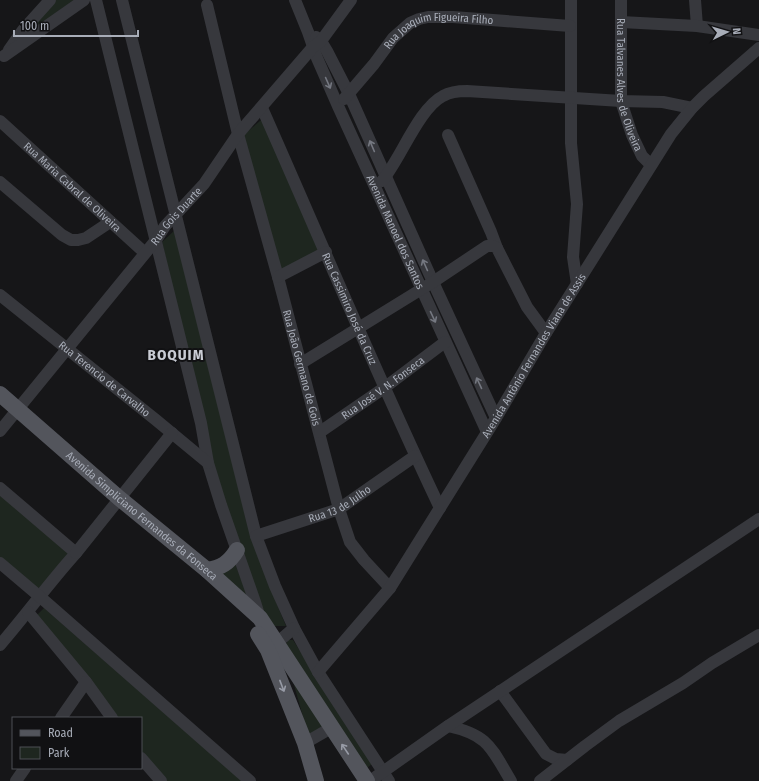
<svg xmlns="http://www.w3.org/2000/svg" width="759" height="781" viewBox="0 0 759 781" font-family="'Fira Sans Condensed',sans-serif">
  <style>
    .green { fill: #1e261f }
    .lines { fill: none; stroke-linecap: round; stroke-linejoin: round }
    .minor { stroke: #37383d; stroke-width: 12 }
    .major { stroke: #53555c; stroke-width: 16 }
    .oneway { stroke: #757881 }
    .oneway2 { stroke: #979ba6 }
    .labels { text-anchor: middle; stroke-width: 4; stroke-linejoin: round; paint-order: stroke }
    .street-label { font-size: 11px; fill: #a8adb8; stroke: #111113 }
    .district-label { font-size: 15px; font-weight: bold; letter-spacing: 1px; fill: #c9ccd4; stroke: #111113 }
  </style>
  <rect width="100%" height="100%" fill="#161618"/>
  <path class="green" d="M53 0H74L19 39Z
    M266 116 321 250 278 274 241 137Z
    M175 230 276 602 286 626H274L263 611 215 472 162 242Z
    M0 485 75 549 59 568 38 589 0 558Z
    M235 563 249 600 217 575Z
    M44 608 242 781H166L141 751V718H117L37 615Z
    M288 640H293L372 764 367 768 286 644Z
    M291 674 325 728 308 735Z"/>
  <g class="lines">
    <g class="minor">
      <path d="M96 0 201 423 208 463 221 505 255 602 260 618"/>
      <path d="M122 0 256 536 275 586 294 628 318 672 389 781"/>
      <path id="s1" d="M295 0 308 32 317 58 338 106 487 432"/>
      <path d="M571 0V143L577 204 573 257 577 284"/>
      <path id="s2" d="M621 0V101L632 135 642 156 651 165"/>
      <path d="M695 0 697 26"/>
      <path id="s3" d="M207 5 238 134 278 277 339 509 350 542 364 560 390 588"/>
      <path d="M621 22 697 26 759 35"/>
      <path d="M316 37 321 41 327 51 349 94 433 282 496 418"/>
      <path d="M9 50 23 30 50 0"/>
      <path d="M4 56 84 0"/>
      <path id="s4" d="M344 99 374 64 393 38 410 23 419 19 428 17H453L570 26"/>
      <path id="s5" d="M262 108C321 241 377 376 440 508"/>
      <path id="s6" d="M0 121 145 253"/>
      <path d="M448 135 491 232 497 248"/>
      <path d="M382 181C400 160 419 108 443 96 450 92 459 91 467 91L621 101 663 102 692 108"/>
      <path d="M0 182 62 235 71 240H78L86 238 110 222"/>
      <path d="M278 277 326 252"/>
      <path id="s7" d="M0 295 156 420 208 463"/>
      <path d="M300 364 433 282 487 246H493L497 248 527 307 546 333"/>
      <path id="s8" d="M0 431 156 240 165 226 204 184 238 134 313 47 321 41 351 0"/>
      <path id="s9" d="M320 432 384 388 445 342"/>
      <path d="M0 488 76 553C49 583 26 615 0 645"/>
      <path id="s10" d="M256 536 339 509 415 456"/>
      <path d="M76 553 172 433"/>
      <path d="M0 563 46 602 250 781"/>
      <path d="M28 612 86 682 112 718"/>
      <path d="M271 648 294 628"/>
      <path id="s11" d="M318 672 390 588 496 418 546 333 671 134 692 108 704 96 759 48"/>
      <path d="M500 691 546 754 556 759 567 760"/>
      <path d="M61 718 86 682"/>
      <path d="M448 726C489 735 491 748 511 781"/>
      <path d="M305 743 331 728"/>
      <path d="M141 758 161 781"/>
      <path d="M16 781 25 768"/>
      <path d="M370 781 448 726 759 519"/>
      <path d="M540 781 585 746 619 721 683 683 712 663 759 635"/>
    </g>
    <g class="major">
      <path id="s12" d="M0 394 119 498 207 570 260 618 367 781"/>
      <path d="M207 570C221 568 229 563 237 550"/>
      <path d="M258 634 268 650 305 743 316 781"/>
    </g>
  </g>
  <defs><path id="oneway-shaft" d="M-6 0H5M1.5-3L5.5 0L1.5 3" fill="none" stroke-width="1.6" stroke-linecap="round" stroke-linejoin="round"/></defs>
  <g class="oneway">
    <use href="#oneway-shaft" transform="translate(328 83) rotate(66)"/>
    <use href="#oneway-shaft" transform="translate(372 146) rotate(-113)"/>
    <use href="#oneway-shaft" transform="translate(425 265) rotate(-114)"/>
    <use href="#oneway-shaft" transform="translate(433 317) rotate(65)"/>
    <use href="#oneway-shaft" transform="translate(479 383) rotate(-115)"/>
  </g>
  <g class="oneway2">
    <use href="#oneway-shaft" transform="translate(282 686) rotate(69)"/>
    <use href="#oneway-shaft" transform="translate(345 749) rotate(-124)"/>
  </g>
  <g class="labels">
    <g class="street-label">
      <text dy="4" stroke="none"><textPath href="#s4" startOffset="126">Rua Joaquim Figueira Filho</textPath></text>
      <text dy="4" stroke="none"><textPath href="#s2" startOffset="86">Rua Talvanes Alves de Oliveira</textPath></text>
      <text dy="4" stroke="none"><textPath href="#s6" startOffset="98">Rua Maria Cabral de Oliveira</textPath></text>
      <text dy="4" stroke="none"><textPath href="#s8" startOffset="278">Rua Gois Duarte</textPath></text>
      <text dy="4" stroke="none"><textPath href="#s1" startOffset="253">Avenida Manoel dos Santos</textPath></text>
      <text dy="4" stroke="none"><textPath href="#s5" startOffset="219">Rua Cassimiro José da Cruz</textPath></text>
      <text dy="4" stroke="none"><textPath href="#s11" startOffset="384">Avenida Antônio Fernandes Viana de Assis</textPath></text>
      <text dy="4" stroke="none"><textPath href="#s3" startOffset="375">Rua João Germano de Gois</textPath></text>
      <text dy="4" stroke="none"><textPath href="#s7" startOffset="134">Rua Terencio de Carvalho</textPath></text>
      <text dy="4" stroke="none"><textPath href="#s9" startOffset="77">Rua José V. N. Fonseca</textPath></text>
      <text dy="4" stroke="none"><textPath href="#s10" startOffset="90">Rua 13 de Julho</textPath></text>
      <text dy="4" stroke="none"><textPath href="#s12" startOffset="187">Avenida Simpliciano Fernandes da Fonseca</textPath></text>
    </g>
    <g class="district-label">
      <text x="176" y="360">BOQUIM</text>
    </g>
  </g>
  <rect x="12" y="717" width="130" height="52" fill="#111113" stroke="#4d4f55"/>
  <rect x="20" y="730" width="20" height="6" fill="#53555c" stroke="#4d4f55"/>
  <text x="48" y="737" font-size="12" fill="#a8adb8">Road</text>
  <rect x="20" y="747" width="20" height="12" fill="#1e261f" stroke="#4d4f55"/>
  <text x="48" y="757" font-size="12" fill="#a8adb8">Park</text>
  <g transform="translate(727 32) rotate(85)" stroke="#111113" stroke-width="3" paint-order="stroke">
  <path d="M0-3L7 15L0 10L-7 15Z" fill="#a8adb8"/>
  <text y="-6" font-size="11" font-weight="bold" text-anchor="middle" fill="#a8adb8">N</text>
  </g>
  <path d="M14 30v6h124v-6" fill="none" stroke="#a8adb8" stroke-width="2"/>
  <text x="20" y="30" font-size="12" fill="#a8adb8" stroke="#111113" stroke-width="3" paint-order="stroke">100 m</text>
</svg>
